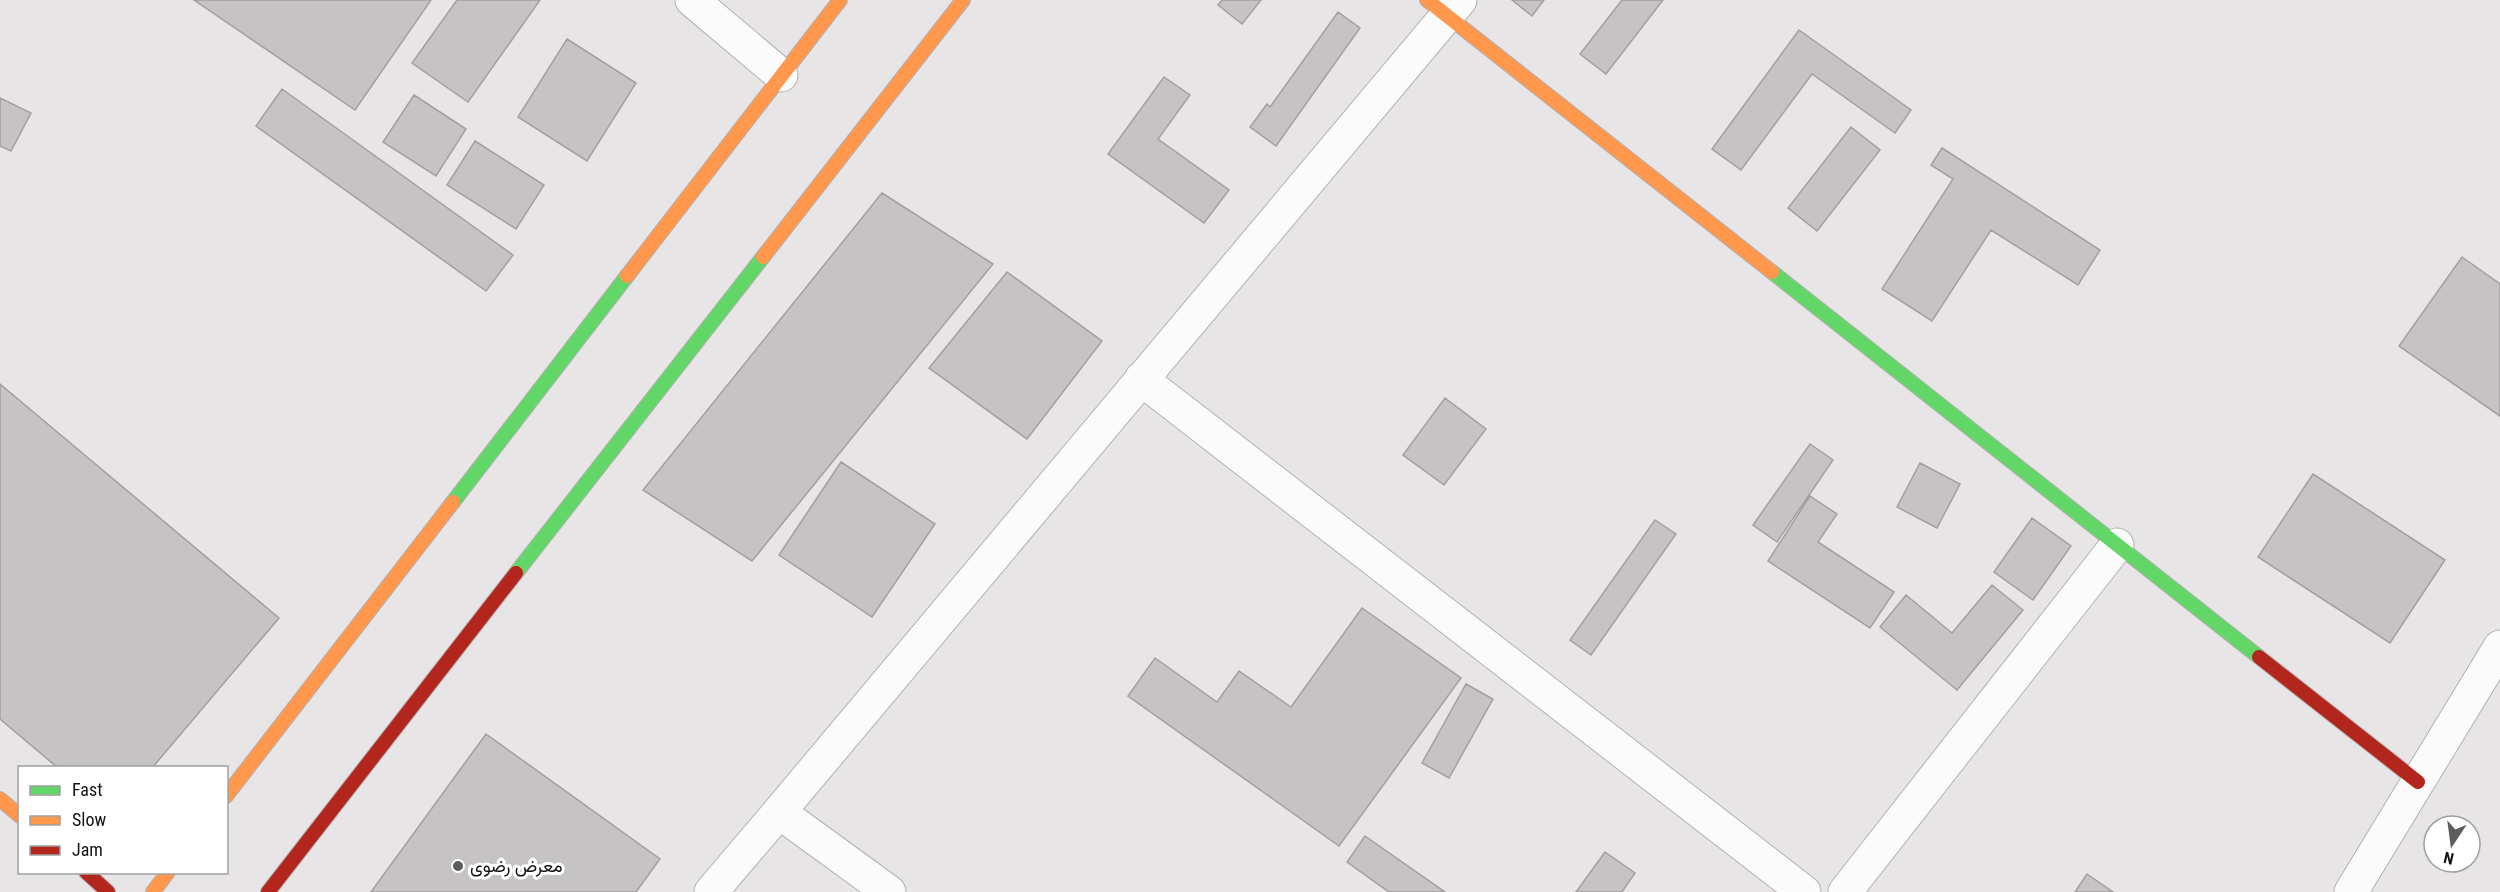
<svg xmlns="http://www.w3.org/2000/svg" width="2500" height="892" viewBox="0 0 2500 892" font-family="'Roboto Condensed',Vazirmatn,sans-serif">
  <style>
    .building { fill: #c5c3c4; stroke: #a29fa0; stroke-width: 1.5 }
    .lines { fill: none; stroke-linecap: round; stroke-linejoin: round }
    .street-casing { stroke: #b3b1b1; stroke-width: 35 }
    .fast-casing { stroke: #b3b1b1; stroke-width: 16 }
    .slow-casing { stroke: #b3b1b1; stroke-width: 16 }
    .jam-casing { stroke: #b3b1b1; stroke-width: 16 }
    .street { stroke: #fcfbfb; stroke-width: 33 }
    .fast { stroke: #63d668; stroke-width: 14 }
    .slow { stroke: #ff974d; stroke-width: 14 }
    .jam { stroke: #b3261e; stroke-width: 14 }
    .poi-dot { fill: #5e5c5d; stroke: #fff; stroke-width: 2 }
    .labels { text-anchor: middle; stroke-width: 6; stroke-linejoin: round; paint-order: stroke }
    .poi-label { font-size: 18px; fill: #141213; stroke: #fff; text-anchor: start }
  </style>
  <rect width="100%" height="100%" fill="#e8e5e6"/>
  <path class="building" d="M194 0H431L355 110Z
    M457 0H540L468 102 412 63Z
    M1222 0H1261L1242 24 1218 5Z
    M1512 0H1544L1532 16Z
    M1622 0H1663L1606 74 1580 54Z
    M1338 12 1360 28 1276 146 1250 127 1267 104 1270 107Z
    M1799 30 1911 110 1895 133 1812 74 1741 170 1712 149Z
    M567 39 636 83 587 161 518 117Z
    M1164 77 1190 95 1158 139 1229 190 1204 223 1108 154Z
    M282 89 513 255 486 291 256 126Z
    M414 95 466 129 436 176 383 142Z
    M0 98 31 113 11 151 0 146Z
    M1851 127 1880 150 1817 231 1788 208Z
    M475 141 544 185 516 229 447 185Z
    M1942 148 2100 250 2078 285 1991 230 1932 321 1882 289 1953 179 1931 165Z
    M882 193 993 264 752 561 643 490Z
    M2462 257 2500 284V416L2399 346Z
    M1007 272 1102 341 1027 439 929 368Z
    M0 384 279 618 152 768H58L0 719Z
    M1445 398 1486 429 1444 485 1403 455Z
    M1810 444 1833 460 1777 542 1753 525Z
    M841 462 935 524 872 617 779 555Z
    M1920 463 1960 484 1937 528 1897 507Z
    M2313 474 2445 560 2390 643 2258 557Z
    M1810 496 1837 514 1818 542 1894 592 1870 628 1768 561Z
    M2032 518 2071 546 2033 600 1994 572Z
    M1655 520 1676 534 1591 655 1570 640Z
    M1992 585 2023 610 1957 690 1880 627 1906 595 1952 633Z
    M1362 608 1461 678 1339 846 1128 696 1155 658 1217 702 1239 671 1291 707Z
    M1466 684 1493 699 1449 778 1422 763Z
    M486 734 660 859 636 892H371Z
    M1365 836 1445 892H1389L1347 862Z
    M1605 852 1635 873 1622 892H1576Z
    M2087 874 2113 892H2075Z"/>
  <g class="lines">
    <defs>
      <path id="street" d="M692 0 781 75
        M1141 379 1804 892
        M711 892 779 812
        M889 892 779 812 1460 0
        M1845 892 2117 545
        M2351 892 2500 647"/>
      <path id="fast" d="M1772 272 2259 657
        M453 502 627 276
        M516 573 763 257"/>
      <path id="slow" d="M1427 0 1772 272
        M763 257 963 0
        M627 276 840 0
        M226 796 453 502
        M0 799 20 816
        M153 892 168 872"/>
      <path id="jam" d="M2259 657 2418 782
        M86 872 108 892
        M268 892 516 573"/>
    </defs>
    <use href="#street" class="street-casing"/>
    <use href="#fast" class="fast-casing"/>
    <use href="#slow" class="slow-casing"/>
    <use href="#jam" class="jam-casing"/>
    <use href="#street" class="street"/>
    <use href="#fast" class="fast"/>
    <use href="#slow" class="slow"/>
    <use href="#jam" class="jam"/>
  </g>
  <circle class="poi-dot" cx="458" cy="866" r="6"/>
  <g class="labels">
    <g class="poi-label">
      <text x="470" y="872">معرض رضوى</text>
    </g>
  </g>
  <rect x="18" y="766" width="210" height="108" fill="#ffffff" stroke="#a1a0a1" stroke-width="1.5"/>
  <rect x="30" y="786" width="30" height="9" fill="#63d668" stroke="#a1a0a1" stroke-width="1.5"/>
  <text x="72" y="796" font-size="18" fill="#141213">Fast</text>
  <rect x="30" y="816" width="30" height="9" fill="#ff974d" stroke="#a1a0a1" stroke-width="1.5"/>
  <text x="72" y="826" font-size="18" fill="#141213">Slow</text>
  <rect x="30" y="846" width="30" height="9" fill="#b3261e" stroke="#a1a0a1" stroke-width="1.5"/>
  <text x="72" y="856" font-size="18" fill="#141213">Jam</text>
  <g transform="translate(2452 844) rotate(193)"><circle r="28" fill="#ffffff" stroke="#a1a0a1" stroke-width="1.5"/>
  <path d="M0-4.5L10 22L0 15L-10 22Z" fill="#5e5c5d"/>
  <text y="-9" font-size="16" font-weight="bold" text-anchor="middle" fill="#141213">N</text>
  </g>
</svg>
